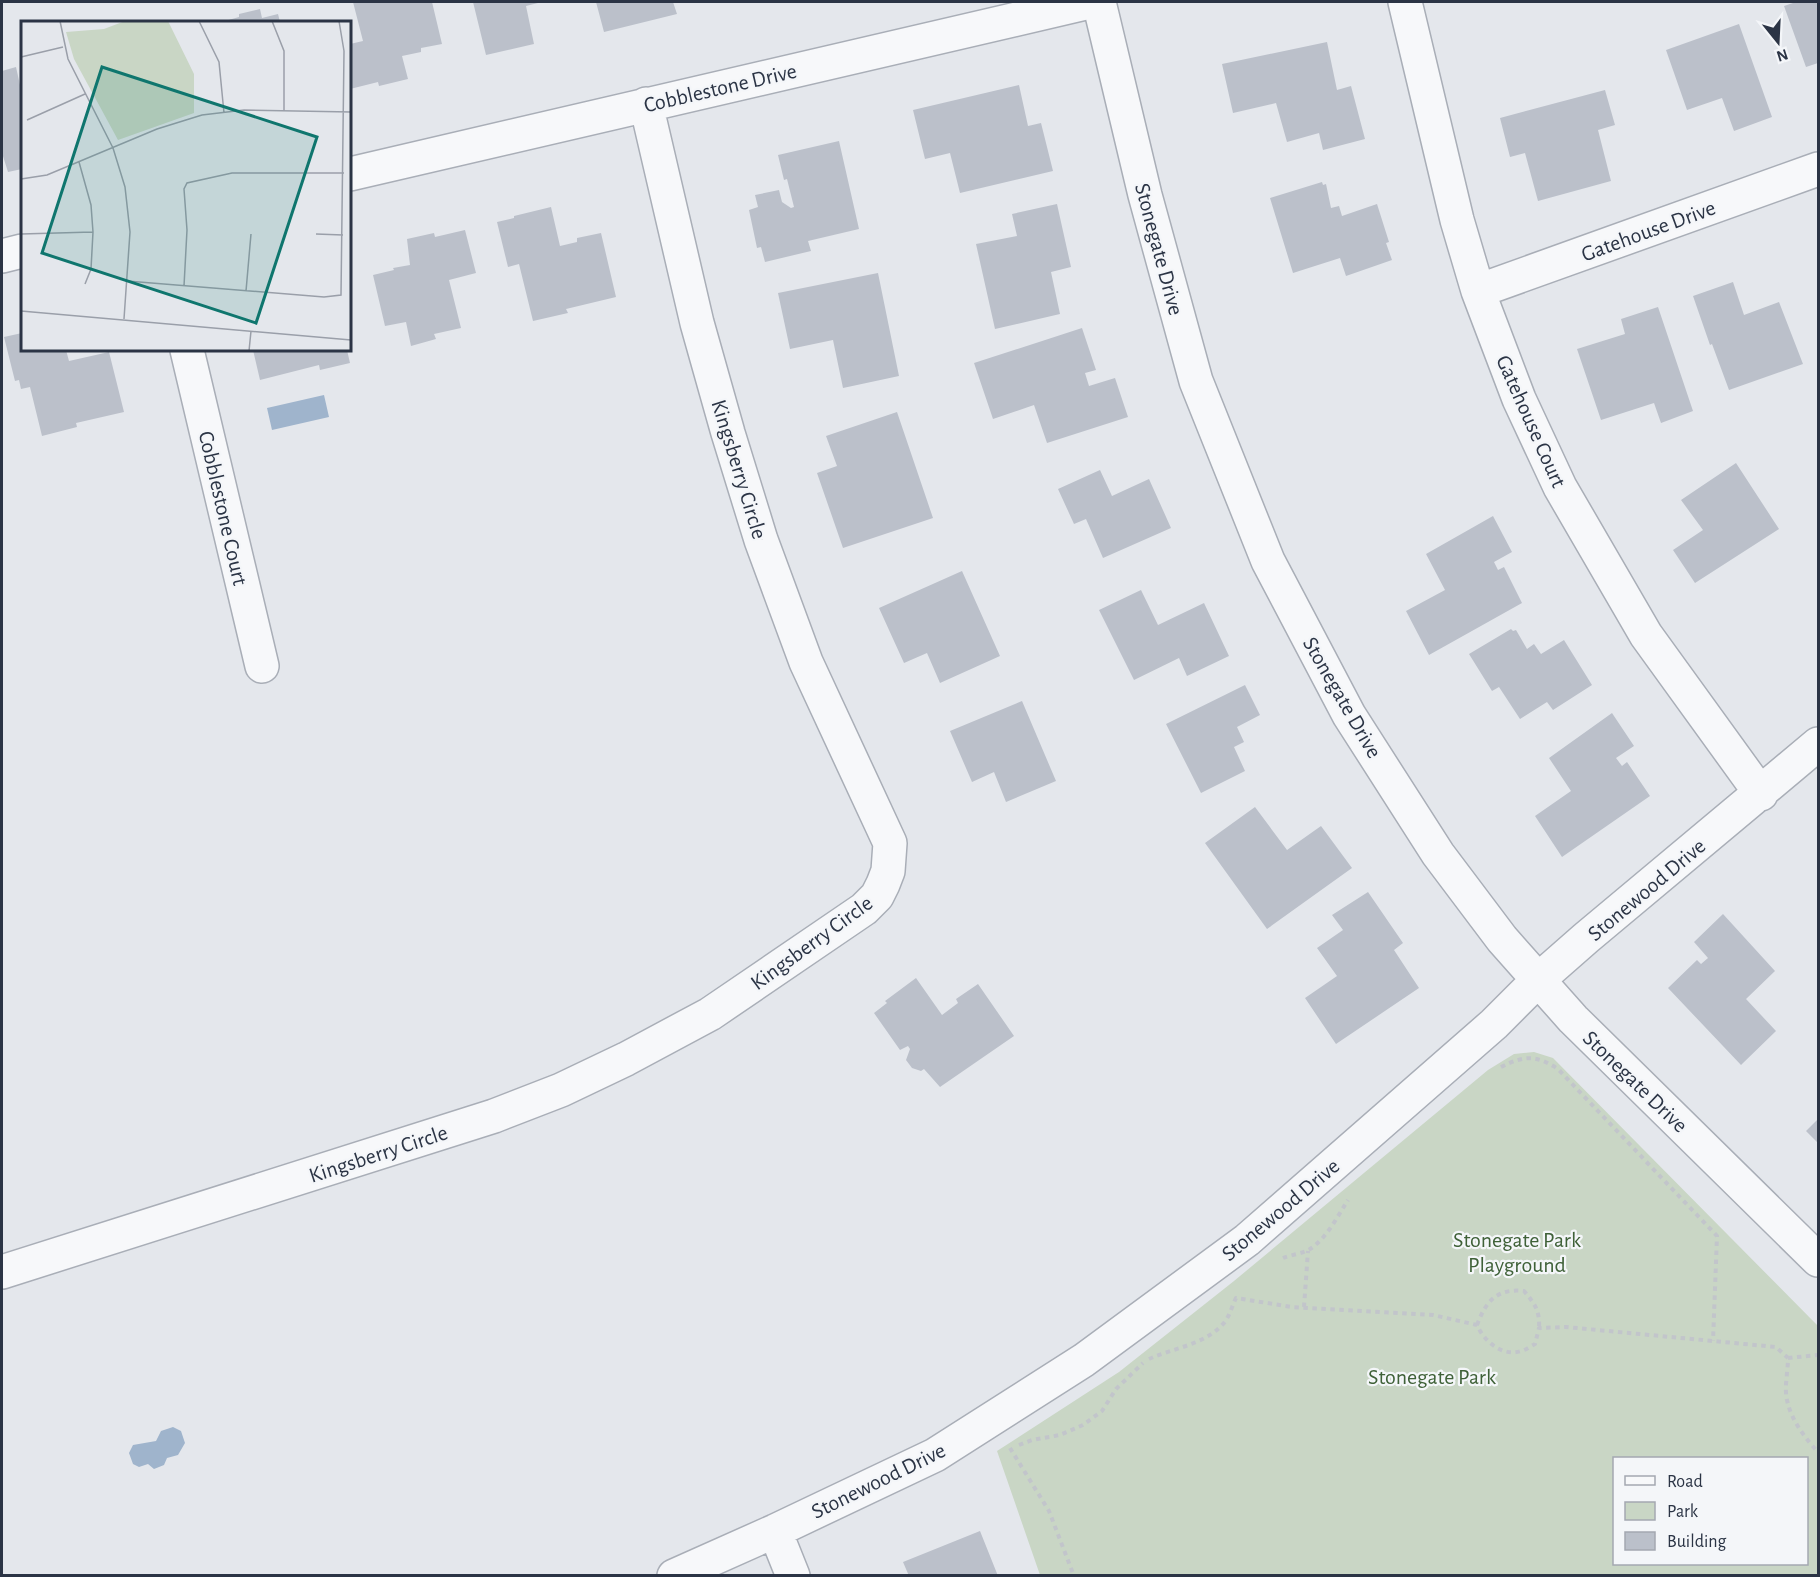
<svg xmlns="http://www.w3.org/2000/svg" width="1820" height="1577" viewBox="0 0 1820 1577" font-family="'Alegreya Sans',sans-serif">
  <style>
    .green { fill: #c9d6c5; fill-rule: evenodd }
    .water { fill: #9fb4cc }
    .building { fill: #bbc0ca }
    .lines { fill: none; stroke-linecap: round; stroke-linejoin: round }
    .minor-casing { stroke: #a9aeb7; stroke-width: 36 }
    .path { stroke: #c2c5cb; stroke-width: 4; stroke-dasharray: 4.5 4.5; stroke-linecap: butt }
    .minor { stroke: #f7f8fa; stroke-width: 33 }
    .labels { text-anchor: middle; stroke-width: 4.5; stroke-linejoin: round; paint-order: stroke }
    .street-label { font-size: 22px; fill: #2b3445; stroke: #f4f6f9 }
    .park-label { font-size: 22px; fill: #3f6138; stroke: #f4f6f9 }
    .inset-road { fill: none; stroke: #9a9fa9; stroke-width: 1.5 }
    .view { fill: #0f766e; fill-opacity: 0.15; stroke: #0f766e; stroke-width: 3 }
    .inset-edge { fill: none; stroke: #2b3445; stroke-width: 3 }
  </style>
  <rect width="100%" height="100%" fill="#e4e7ec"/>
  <path class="green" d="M1534 1052 1553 1058 1818 1326V1575H1040L997 1451 1119 1372 1234 1281 1488 1070 1514 1054ZM1614 1458H1806V1564H1614Z"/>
  <path class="water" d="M324 395 329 417 272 430 267 408Z
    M173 1427 181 1431 185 1443 178 1455 167 1458 164 1465 154 1469 148 1464 139 1467 133 1464 129 1453 133 1445 156 1441 161 1431Z"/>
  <path class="building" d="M353 2H432L442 44 421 48V52L402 56 408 79 379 86 378 82 350 89V44L363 41Z
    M473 2H542L526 6 534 44 486 55Z
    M596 2H673L677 14 604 32Z
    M1796 2H1818V63L1806 67 1784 6Z
    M260 9 262 18 278 14 280 22H225V21L239 17V14Z
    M1739 24 1772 117 1734 131 1722 98 1687 110 1666 50Z
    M1327 42 1337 90 1351 86 1365 139 1323 150 1319 133 1287 142 1276 103 1233 113 1222 64Z
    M16 67 22 94V169L8 172 2 153V71Z
    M1019 85 1028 126 1041 123 1053 171 960 193 950 153 925 159 913 110Z
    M1605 90 1615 125 1598 130 1611 181 1538 201 1525 153 1510 157 1500 118Z
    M839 141 859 229 808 241 811 251 765 262 761 247 757 248 749 210 758 207 755 195 779 190 782 202 791 208 794 207 787 179 784 180 778 155Z
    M1322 182 1323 185 1326 184 1331 208 1339 206 1342 216 1377 204 1389 242 1386 243 1392 260 1346 276 1340 258 1293 273 1270 198Z
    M1057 204 1071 267 1051 272 1060 314 995 329 976 244 1017 236 1012 214Z
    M551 207 560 246 577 242V238L601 233 616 297 566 309 568 313 533 321 519 264 508 267 497 222 514 218V216Z
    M465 230 476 273 449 280 461 328 434 334 436 339 411 346 406 322 385 326 373 275 394 270 393 268 410 265 407 239 434 233 435 237Z
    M878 273 899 376 843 388 833 340 790 349 778 293Z
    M1733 282 1744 315 1779 302 1803 364 1729 390 1712 344 1710 345 1693 296Z
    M1658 307 1693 411 1661 423 1654 403 1601 420 1577 349 1625 334 1621 319Z
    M1082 328 1096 370 1085 373 1089 386 1115 378 1128 417 1047 443 1034 405 993 419 974 363Z
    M22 333V350H66L69 361 109 352 124 412 76 423 77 427 42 436 30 387 21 389 19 380 15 381 4 337Z
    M253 350H347L350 363 320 370 319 365 260 380Z
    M897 412 933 518 843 548 817 473 837 466 826 436Z
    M1736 463 1779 529 1695 583 1673 550 1703 530 1681 500Z
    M1100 470 1112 496 1149 479 1171 528 1103 558 1086 519 1074 524 1058 489Z
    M1493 516 1512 552 1494 562 1498 570 1504 567 1522 603 1429 655 1406 611 1445 590 1426 554Z
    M962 571 1000 656 940 683 927 653 904 663 879 608Z
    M1141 590 1158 625 1204 603 1229 656 1187 676 1179 658 1134 680 1099 610Z
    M1511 629 1513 631 1516 630 1527 649 1534 644 1541 654 1564 640 1592 685 1553 710 1547 702 1520 719 1499 687 1492 691 1469 654Z
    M1245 685 1260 715 1237 727 1244 742 1234 747 1245 771 1201 793 1166 724Z
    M1022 701 1056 781 1006 802 994 772 972 782 950 731Z
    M1612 713 1634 746 1616 758 1622 766 1627 762 1650 796 1562 857 1535 816 1571 791 1549 758Z
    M1255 807 1287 850 1321 826 1352 868 1267 929 1205 843Z
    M1368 892 1403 943 1394 950 1419 988 1336 1044 1305 998 1337 976 1317 948 1343 930 1332 915Z
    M1723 914 1775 971 1746 999 1776 1031 1741 1065 1668 988 1697 960 1701 964 1708 958 1694 942Z
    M916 978 942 1015 958 1003 956 999 978 984 1014 1036 940 1087 924 1069 921 1071 912 1068 906 1060 910 1049 908 1046 900 1050 874 1013 887 1003 885 1001Z
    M1818 1119V1143L1806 1131Z
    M980 1531 998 1576H909L903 1562Z"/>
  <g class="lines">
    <defs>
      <path id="minor" d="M1099 2 1145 195 1196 381 1268 561 1349 715 1438 854 1502 939 1573 1019 1818 1260
        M1405 2 1457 220 1478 291 1519 399 1560 487 1646 635 1761 794
        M350 174 1090 2
        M2 256 22 251
        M1478 291 1818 169
        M187 350 262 666
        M2 1272 494 1116 561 1090 626 1059 710 1014 864 909 877 896 883 884 888 871 890 843 806 662 761 540 728 433 697 323 646 104
        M775 1531 793 1576
        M674 1576 775 1531 935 1455 1084 1360 1247 1240 1494 1024 1537 981 1586 938 1818 744"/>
    </defs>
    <use href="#minor" class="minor-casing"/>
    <path class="path" d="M1501 1067C1525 1055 1536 1055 1558 1069L1717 1236 1713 1341
      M1283 1258C1290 1255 1305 1253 1310 1249 1327 1238 1337 1217 1348 1200
      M1304 1307 1308 1251
      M1477 1325C1486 1301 1497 1288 1524 1291 1535 1304 1540 1311 1539 1328
      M1788 1358 1818 1355
      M1149 1359C1173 1348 1204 1345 1223 1324 1229 1318 1232 1306 1236 1298L1292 1307 1433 1315 1477 1325C1484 1341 1502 1357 1521 1351 1526 1350 1531 1346 1535 1344L1539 1328 1566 1327 1776 1347 1788 1358C1788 1372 1784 1387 1787 1400 1791 1420 1805 1438 1818 1452
      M1019 1445 1032 1440 1060 1435 1083 1425 1102 1411 1116 1389 1143 1363
      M1010 1448 1049 1511 1074 1576"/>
    <use href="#minor" class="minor"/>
  </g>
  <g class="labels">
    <g class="street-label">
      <text transform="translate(720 87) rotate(-13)" y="8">Cobblestone Drive</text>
      <text transform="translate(1648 230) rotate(-20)" y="8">Gatehouse Drive</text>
      <text transform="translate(1160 249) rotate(75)" y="8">Stonegate Drive</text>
      <text transform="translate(1532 421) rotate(66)" y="8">Gatehouse Court</text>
      <text transform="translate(740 469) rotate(73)" y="8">Kingsberry Circle</text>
      <text transform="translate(224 508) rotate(77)" y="8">Cobblestone Court</text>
      <text transform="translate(1343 697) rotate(60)" y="8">Stonegate Drive</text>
      <text transform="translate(1646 889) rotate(-40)" y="8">Stonewood Drive</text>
      <text transform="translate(811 942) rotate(-36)" y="8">Kingsberry Circle</text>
      <text transform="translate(1636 1081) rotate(44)" y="8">Stonegate Drive</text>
      <text transform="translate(378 1153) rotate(-18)" y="8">Kingsberry Circle</text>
      <text transform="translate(1280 1209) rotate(-40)" y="8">Stonewood Drive</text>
      <text transform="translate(878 1480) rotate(-26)" y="8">Stonewood Drive</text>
    </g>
    <g class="park-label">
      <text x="1517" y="1247">Stonegate Park<tspan x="1517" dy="25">Playground</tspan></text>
      <text x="1432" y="1384">Stonegate Park</text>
    </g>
  </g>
  <g transform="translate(21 21)">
    <rect width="330" height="330" fill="#e4e7ec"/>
    <path d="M104 0H147L173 53V92L97 119 53 38 45 11 83 8Z" fill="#c9d6c5"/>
    <path class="inset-road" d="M39 0 47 38 92 127 104 166 109 211 103 298M178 0 198 41 203 92M251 0 263 30V90M0 36 42 26M6 99 64 73M58 141 70 184 72 211 70 248 64 263M0 158 26 154 136 108 181 94 223 89 330 91M0 213 72 211M295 213 322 214M106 260 303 276 320 274 323 30 318 0M163 265 166 209 163 168 166 162 211 152H323M225 270 230 213M0 290 330 319M228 330 230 310"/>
    <path class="view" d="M81 46 296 116 235 302 21 232Z"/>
    <rect width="330" height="330" class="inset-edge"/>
  </g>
  <rect width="1820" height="1577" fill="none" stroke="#2b3445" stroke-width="6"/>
  <rect x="1613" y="1457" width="195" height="108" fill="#f4f6f9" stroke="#a4a8b1" stroke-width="1.5"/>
  <rect x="1625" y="1476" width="30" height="9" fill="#f7f8fa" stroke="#a4a8b1" stroke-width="1.5"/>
  <text x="1667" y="1487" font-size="18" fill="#2b3445">Road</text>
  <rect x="1625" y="1502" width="30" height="18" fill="#c9d6c5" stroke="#a4a8b1" stroke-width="1.5"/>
  <text x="1667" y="1517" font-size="18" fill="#2b3445">Park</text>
  <rect x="1625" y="1532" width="30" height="18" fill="#bbc0ca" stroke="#a4a8b1" stroke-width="1.5"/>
  <text x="1667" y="1547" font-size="18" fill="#2b3445">Building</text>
  <g transform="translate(1778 42) rotate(162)" stroke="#f4f6f9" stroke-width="4.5" paint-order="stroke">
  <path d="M0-4.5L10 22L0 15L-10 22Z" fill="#2b3445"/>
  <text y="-9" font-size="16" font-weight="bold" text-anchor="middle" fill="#2b3445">N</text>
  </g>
</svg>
